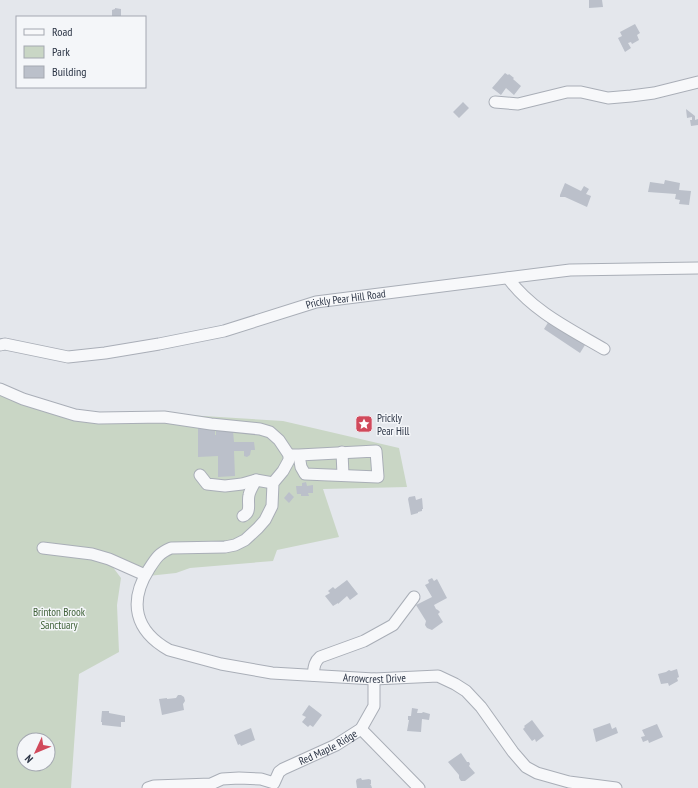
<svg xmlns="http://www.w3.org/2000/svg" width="698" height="788" viewBox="0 0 698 788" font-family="'PT Sans Narrow',sans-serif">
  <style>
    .green { fill: #c9d6c5; fill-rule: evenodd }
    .building { fill: #bbc0ca }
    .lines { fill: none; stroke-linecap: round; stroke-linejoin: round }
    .minor-casing { stroke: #a9aeb7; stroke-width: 13 }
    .minor { stroke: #f7f8fa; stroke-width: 11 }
    .labels { text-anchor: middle; stroke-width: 3; stroke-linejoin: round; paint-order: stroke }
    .street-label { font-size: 11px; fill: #2b3445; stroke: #f4f6f9 }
    .poi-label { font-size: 11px; fill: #2b3445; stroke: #f4f6f9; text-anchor: start }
    .park-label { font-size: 11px; fill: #3f6138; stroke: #f4f6f9 }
  </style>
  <rect width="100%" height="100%" fill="#e4e7ec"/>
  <path class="green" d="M0 385 69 410 100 414H171L283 421 399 448 407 487 323 489 339 537 277 550 273 561 190 568 176 573 148 576 112 566 121 578 117 605 119 652 79 674 71 788H0ZM24 740H48V764H24Z"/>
  <path class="building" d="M589 0H602L603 7 589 8Z
    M115 8 121 9V16L112 17V10L115 9Z
    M635 24 640 33 637 35 639 40 632 44 631 42 628 43 631 48 625 52 618 38 622 36 620 32Z
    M505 73 508 75 509 74 514 78 513 79 521 86 514 95 506 88 501 95 492 88Z
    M463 102 469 108 459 118 453 112Z
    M686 109 695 116V120L698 119V125L691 126 690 120H692V117L687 118Z
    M665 180 680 183 679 190 691 191 689 205 679 204 680 200 675 199 676 194 648 192 650 182 664 184Z
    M565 183 581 191 584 186 589 189 586 194 591 196 587 207 565 197H560V195Z
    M549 321 585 345 580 353 544 329Z
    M198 428H215V435H216V431H233L234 442H254L255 450H251L250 455 247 457 244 456V451H234L235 476 218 477V456L198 457Z
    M306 482 307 486 313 485V493H308L309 496H301V494H297L296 486H302V483Z
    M289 492 294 497 289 503 284 498Z
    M415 496 416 500 422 498 423 509H422V511L418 512V513L411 515 408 499 409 497Z
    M432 578 434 581 437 579 447 598 434 605 436 609 438 610 440 612 438 614 443 622 432 630 427 628 425 625 426 621 416 605 432 597 425 585 429 583 428 580Z
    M347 580 358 594 350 600 347 596 338 604V603L333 606 325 596 330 593 328 591 333 587 335 589Z
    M677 669 679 677 677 678 678 681 669 686 668 683 661 684 658 674 666 672 669 670 671 671Z
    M178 695H181L184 697 185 701 183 704 184 710 162 715 159 699 167 698V699L176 698Z
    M309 705 322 715 313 727 310 725 308 727 302 722 306 717 302 715Z
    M412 708 418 709 417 713H422L423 712 430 714 429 720 422 719 421 732 407 731 409 720H408V716H411Z
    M102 711H109V713L125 716V722H121V727L102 725V722H101Z
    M532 720 544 736 536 742 535 739 532 741 523 729 525 727 524 726Z
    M610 723 612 729 616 727 618 733 596 742 593 729Z
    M657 724 663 737 649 743 648 740 643 742 641 737 645 736 642 730Z
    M251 728 255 740 241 746 240 744 238 745 234 735Z
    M461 753 467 762H469L470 764 469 766 475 773 465 781H461L459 778V775L448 762Z
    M361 778 362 780 369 779 371 780V784L370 785H371L372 788H357L356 781 357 779Z"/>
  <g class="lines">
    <defs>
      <g id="minor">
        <path d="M495 102 518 104 567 92H581L608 98 631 96 654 93 698 82"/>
        <path d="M508 278C532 311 570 329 604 349"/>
        <path id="s1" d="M0 345 5 344 68 357 105 353 159 344 224 331 316 302 570 270 698 268"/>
        <path id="s2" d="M0 389 23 399 75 415 99 418 164 417 211 424 260 429 270 432 279 440 289 455V460L283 471 273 483 272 506 265 520 258 528 245 540 235 545 225 547 171 548C159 553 156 558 149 569 128 602 135 631 169 650L221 664 272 673 374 679 438 676 455 684 466 691 481 707 513 752 526 767 537 773 569 782 616 788"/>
        <path d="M342 452 343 475"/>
        <path d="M289 455H299L376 451 378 477 305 474 301 467 299 455"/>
        <path d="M200 475 207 484 225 486 242 484 256 480 273 483"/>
        <path d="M243 516C252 512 247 503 249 495 250 490 254 484 256 480"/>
        <path d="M43 548 92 554 109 559 145 575"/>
        <path d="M313 675C314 668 314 662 320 657L364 641 393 625 414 597"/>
        <path d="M361 729 419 788"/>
        <path id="s3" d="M148 788 154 786 211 784 222 779 239 778 261 779 274 783 279 772 283 769 336 745 361 729 374 706V679"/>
      </g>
    </defs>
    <use href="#minor" class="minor-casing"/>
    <use href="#minor" class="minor"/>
  </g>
  <defs>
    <symbol id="sight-square" viewBox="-11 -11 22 22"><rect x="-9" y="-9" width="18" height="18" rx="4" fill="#d1495b" stroke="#f4f6f9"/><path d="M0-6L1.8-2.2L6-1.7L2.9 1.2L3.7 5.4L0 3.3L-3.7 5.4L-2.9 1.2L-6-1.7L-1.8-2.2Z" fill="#fff"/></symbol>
  </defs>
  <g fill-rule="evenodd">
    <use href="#sight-square" x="354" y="414" width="20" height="20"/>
  </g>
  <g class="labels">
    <g class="street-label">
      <text dy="4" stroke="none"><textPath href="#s1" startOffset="354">Prickly Pear Hill Road</textPath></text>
      <text dy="4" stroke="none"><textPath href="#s2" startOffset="817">Arrowcrest Drive</textPath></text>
      <text dy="4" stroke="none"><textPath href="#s3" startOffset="195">Red Maple Ridge</textPath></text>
    </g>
    <g class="poi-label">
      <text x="377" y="422">Prickly<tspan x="377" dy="13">Pear Hill</tspan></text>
    </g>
    <g class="park-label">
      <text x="59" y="616">Brinton Brook<tspan x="59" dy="13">Sanctuary</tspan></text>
    </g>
  </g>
  <rect x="16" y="16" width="130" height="72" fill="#f4f6f9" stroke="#a4a8b1"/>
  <rect x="24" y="29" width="20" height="6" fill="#f7f8fa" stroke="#a4a8b1"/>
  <text x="52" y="36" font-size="12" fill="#2b3445">Road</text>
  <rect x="24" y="46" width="20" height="12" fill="#c9d6c5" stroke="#a4a8b1"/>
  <text x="52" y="56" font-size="12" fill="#2b3445">Park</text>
  <rect x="24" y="66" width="20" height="12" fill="#bbc0ca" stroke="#a4a8b1"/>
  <text x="52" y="76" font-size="12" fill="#2b3445">Building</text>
  <g transform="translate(36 752) rotate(226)"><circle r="19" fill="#f4f6f9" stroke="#a4a8b1"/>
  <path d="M0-3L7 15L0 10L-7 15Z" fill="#d1495b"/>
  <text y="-6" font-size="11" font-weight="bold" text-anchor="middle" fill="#2b3445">N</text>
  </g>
</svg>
